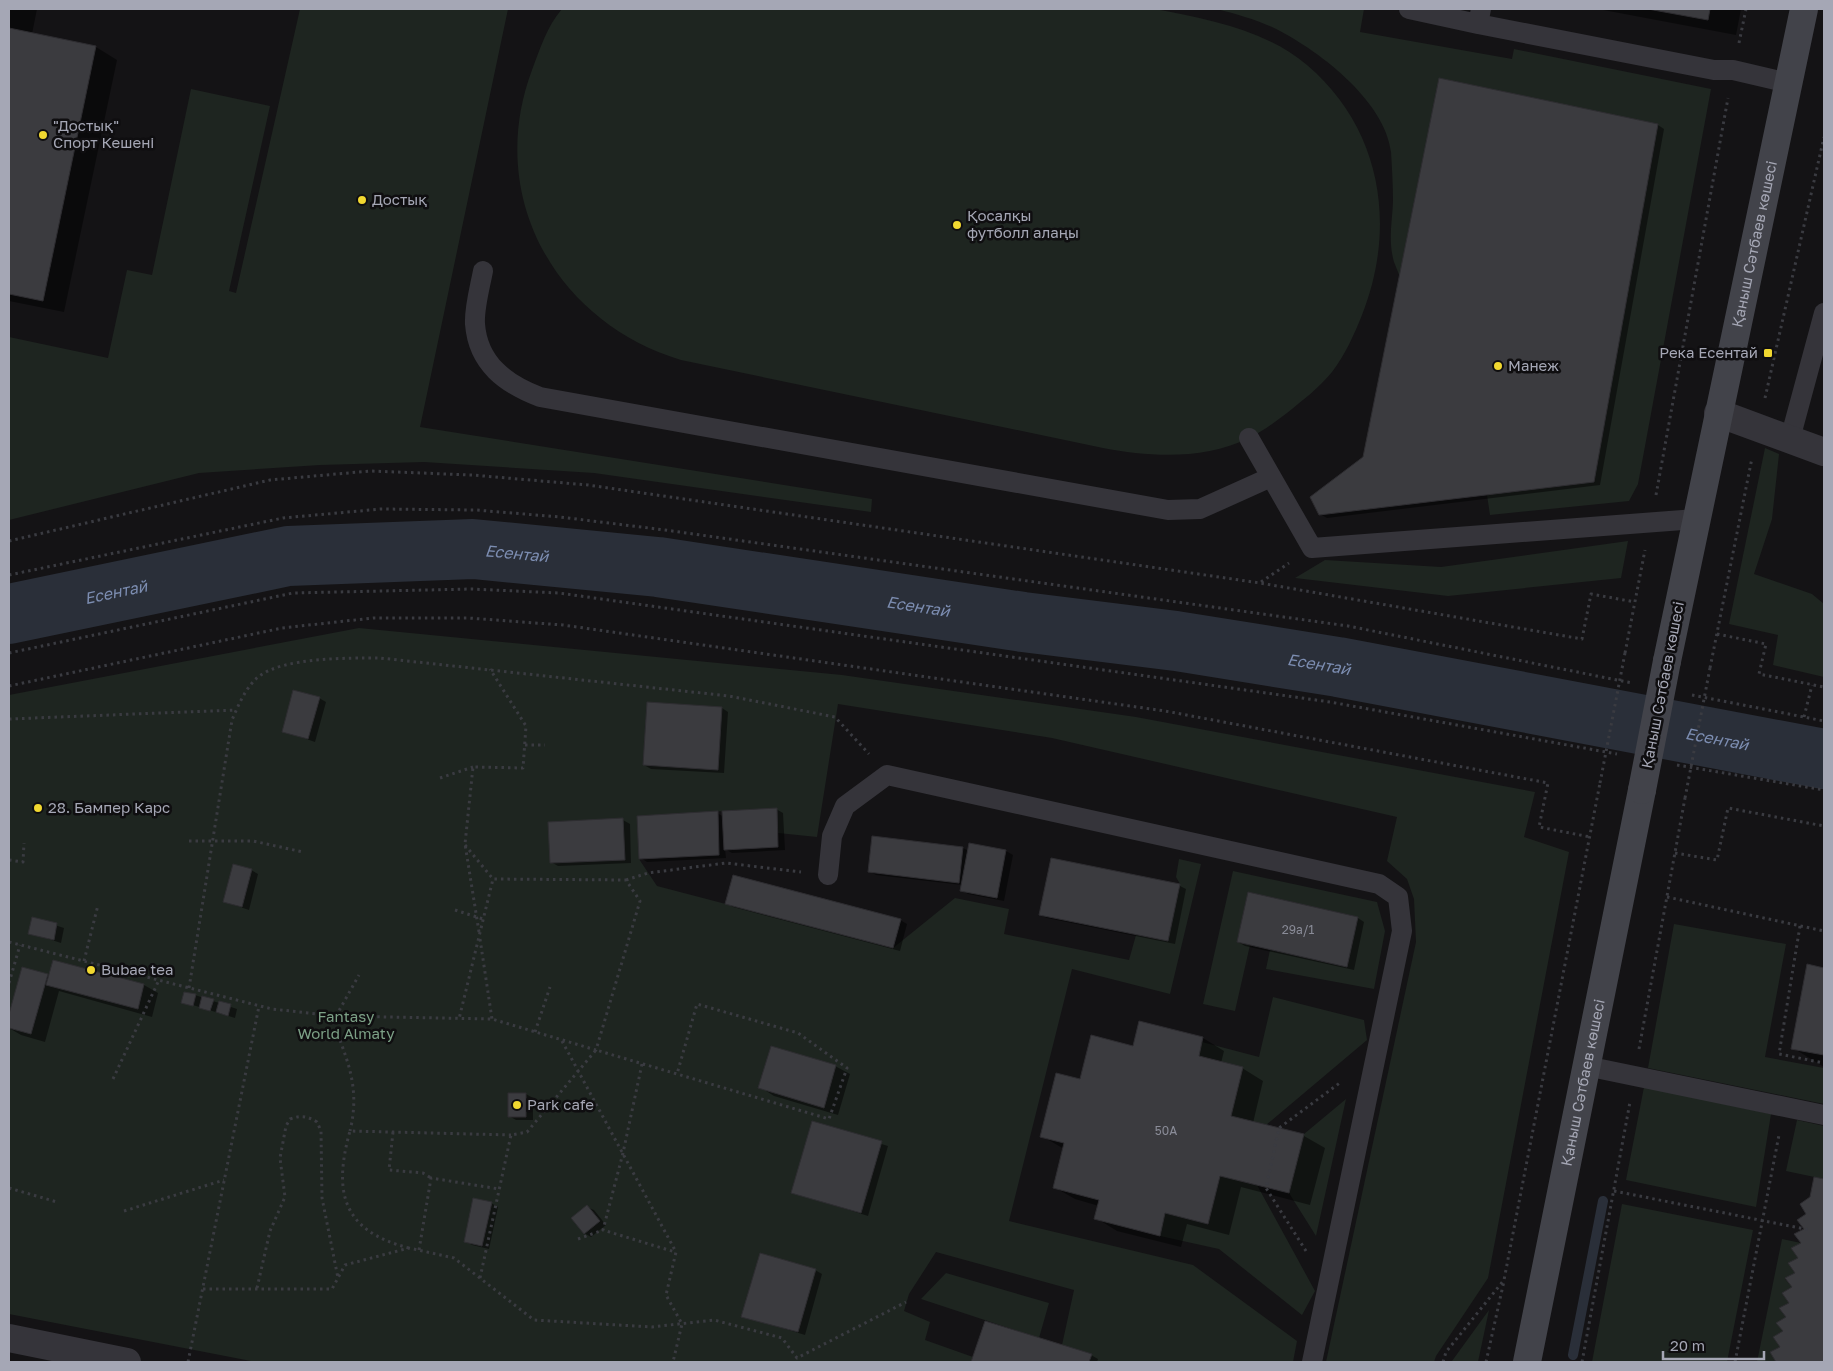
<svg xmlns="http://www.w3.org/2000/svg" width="1833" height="1371" viewBox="0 0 1833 1371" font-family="'Golos Text',sans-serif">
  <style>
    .green { fill: #1e2520 }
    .shadow { fill: #0007 }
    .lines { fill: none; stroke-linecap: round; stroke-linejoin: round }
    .stream { stroke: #2a2f39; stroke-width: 10 }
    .river { stroke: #2a2f39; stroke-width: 60 }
    .building { fill: #3b3b3f; stroke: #2e2d31 }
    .path { stroke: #3a3b41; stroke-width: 3; stroke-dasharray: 2.5 4; stroke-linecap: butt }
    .service { stroke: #35343a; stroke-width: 20 }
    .minor { stroke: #35343a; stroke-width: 28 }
    .secondary { stroke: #42434a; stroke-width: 28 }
    .path-bridge { stroke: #3a3b41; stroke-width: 3; stroke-dasharray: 2.5 4; stroke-linecap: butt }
    .secondary-bridge { stroke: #42434a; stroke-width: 28 }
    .poi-dot { fill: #f1d830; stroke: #0f0e10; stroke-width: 2 }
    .labels { text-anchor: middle; stroke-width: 5; stroke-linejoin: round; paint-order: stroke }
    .number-label { font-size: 12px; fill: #8a8c98 }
    .poi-label { font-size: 15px; fill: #a5a7b5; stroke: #0f0e10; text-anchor: start }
    .street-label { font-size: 15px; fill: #a5a7b5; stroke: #0f0e10 }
    .park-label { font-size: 15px; fill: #7ca086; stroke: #0f0e10 }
    .water-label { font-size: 16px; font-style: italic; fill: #7c8db1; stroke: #0f0e10 }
  </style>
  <rect width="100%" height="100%" fill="#141315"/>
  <path class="green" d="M300 9H508L420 427 872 499 871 512 594 473 424 462 320 465 199 473 9 520V337L108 358 127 270 152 275 191 89 270 106 229 291 236 293Z
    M562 9H1155C1207 19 1266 30 1307 65 1382 129 1397 226 1362 315 1354 335 1345 355 1332 372 1319 388 1303 400 1287 413 1275 422 1262 432 1249 438 1204 460 1151 457 1103 448L681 360C555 322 485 195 532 70 540 49 547 26 562 9Z
    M1217 9H1364L1360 32 1512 59 1514 49 1711 89 1638 484 1629 501 1490 515 1487 495 1394 262C1388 241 1392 223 1393 202 1393 186 1392 168 1391 152 1385 100 1316 48 1272 27 1254 19 1236 14 1217 9Z
    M1765 448 1779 454 1772 519 1754 574 1812 594 1824 604V677L1773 665 1778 635 1729 624Z
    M1628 541 1621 578 1448 596 1295 578 1325 560 1441 567Z
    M359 628 842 675 1136 717 1535 792 1524 837 1569 852 1488 1278 1436 1356 1434 1362H1326L1416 942 1414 899 1407 879 1387 861 1397 817 1052 738 838 704 817 837 778 833 776 808 638 816 639 859 657 886 893 948 955 898 1009 909 1004 934 1129 960 1136 935 1168 941 1180 884 1176 877 1179 859 1201 864 1170 994 1072 969 1009 1221 1193 1265 1297 1341 1293 1362H1089L1092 1354 1062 1345 1074 1290 936 1252 909 1294 904 1311 930 1322 925 1340 973 1357 971 1362H256L9 1314V695Z
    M1233 871 1377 902 1385 931 1374 989 1266 969 1270 950 1347 967 1358 917 1248 892 1237 942 1250 945 1235 1011 1203 1004Z
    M1674 924 1786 944 1765 1057 1824 1068V1104L1648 1068Z
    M1273 997 1364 1020 1367 1040 1266 1125 1231 1116 1199 1056 1202 1042 1259 1057Z
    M1644 1087 1771 1114 1756 1207 1626 1180Z
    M1346 1099 1316 1236 1289 1193 1304 1134Z
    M1797 1120 1824 1126V1179L1786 1171Z
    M1220 1176 1257 1185 1315 1291 1302 1315 1219 1249 1160 1236 1165 1213 1208 1224Z
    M1622 1204 1753 1230 1727 1362H1592Z
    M1782 1239 1801 1243 1791 1248 1798 1258 1788 1263 1795 1273 1785 1279 1792 1287 1782 1293 1789 1303 1779 1308 1786 1317 1783 1331 1773 1337 1780 1347 1770 1352 1777 1361 1757 1362Z
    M946 1273 1049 1303 1039 1338 921 1299Z
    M1489 1310 1478 1362H1451L1452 1361Z"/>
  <path class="shadow" d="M9 9H37L32 34 96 47 117 60 64 312 9 301Z
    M1598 9H1741L1736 35Z
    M1658 125 1664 129 1600 485 1327 518 1320 514 1364 458Z
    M319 698 326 702 315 742 283 731Z
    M722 708 728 712 724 773 651 769 644 765Z
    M776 809 783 813 785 850 732 853 725 849 726 858 647 862 641 858 717 813 724 817Z
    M623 820 630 824 631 863 558 866 551 862Z
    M873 837 963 848 969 851 970 844 1006 851 1013 855 1004 901 968 894 961 890 962 885 876 875 869 871Z
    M251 870 258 874 249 910 225 902Z
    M1180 886 1186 889 1175 944 1047 918 1040 915Z
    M1249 894 1358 918 1364 922 1354 970 1245 946 1238 942Z
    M726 903 900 920 907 924 900 951 733 907Z
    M33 918 64 928 61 943 30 933Z
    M53 961 144 985 158 993 152 1017 59 991 45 1042 21 1035 9 1028V1019L23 968 49 977Z
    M1808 966 1824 969V1067L1793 1048Z
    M195 995 237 1009 235 1018 183 1002Z
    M1140 1022 1203 1038 1224 1051 1221 1063 1242 1068 1263 1081 1253 1123 1304 1136 1325 1148 1310 1205 1241 1187 1229 1235 1187 1224 1181 1247 1117 1231 1096 1218 1099 1206 1075 1199 1054 1187 1064 1149 1042 1136 1081 1080 1134 1048Z
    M835 1066 850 1074 838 1115 774 1096 760 1087Z
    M509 1094H526L533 1098V1120H516L509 1116Z
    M813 1123 888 1146 868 1216 792 1192Z
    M1815 1179 1824 1181V1362H1778Z
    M491 1203 498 1207 489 1249 472 1245 465 1241Z
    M587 1207 594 1210 606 1225 591 1237 584 1233Z
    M815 1270 822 1274 805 1335 743 1316Z
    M985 1322 1091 1355 1098 1359 1097 1362H972Z"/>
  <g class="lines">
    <path class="stream" d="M1573 1355 1603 1201"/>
    <path class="river" id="s1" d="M9 614 288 556 473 549 658 567 1023 622 1176 641 1338 667 1824 759"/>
  </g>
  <path class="building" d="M1648 9H1710L1708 20Z
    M9 28 96 46 43 301 9 294Z
    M1439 78 1658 124 1594 482 1319 515 1310 497 1363 457Z
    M293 690 320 697 308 739 282 732Z
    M647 702 722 707 718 770 643 765Z
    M777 808 778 847 724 850 722 811Z
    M718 811 719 855 639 859 637 816Z
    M623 818 625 860 550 863 548 822Z
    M872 836 963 847 959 883 868 872Z
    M969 843 1006 850 997 898 960 891Z
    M1051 858 1180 884 1168 941 1039 915Z
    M233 864 252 869 242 907 223 902Z
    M733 875 901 919 893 948 725 904Z
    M1248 892 1358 917 1347 967 1237 942Z
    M32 917 57 923 54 940 28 934Z
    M53 960 144 984 138 1009 46 985Z
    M1807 964 1824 968V1055L1791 1049Z
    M22 967 48 974 31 1034 9 1028V1014Z
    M184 992 196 994 193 1006 181 1003Z
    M202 996 214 999 210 1011 199 1008Z
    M219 1001 231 1004 228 1016 216 1012Z
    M1139 1021 1203 1037 1199 1056 1243 1067 1231 1116 1304 1134 1289 1193 1220 1176 1208 1224 1165 1213 1160 1236 1094 1219 1099 1200 1053 1188 1064 1143 1040 1137 1056 1073 1080 1079 1091 1035 1133 1046Z
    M771 1046 836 1065 824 1108 758 1088Z
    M508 1093H526V1117H508Z
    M812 1121 882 1141 861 1213 791 1193Z
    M1814 1177 1824 1179V1362H1776L1770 1352 1780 1347 1773 1337 1783 1331 1776 1323 1786 1317 1779 1308 1789 1303 1782 1293 1792 1287 1785 1278 1795 1273 1788 1263 1798 1258 1791 1248 1801 1243 1794 1234 1804 1229 1797 1220 1806 1214 1800 1204 1810 1197Z
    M473 1198 492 1202 482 1246 464 1242Z
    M587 1205 600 1221 584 1234 571 1218Z
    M760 1253 816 1269 798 1332 741 1317Z
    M985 1321 1092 1354 1089 1362H971Z"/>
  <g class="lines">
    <path class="path" d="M1739 43 1746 9
      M1765 398 1824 137
      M1656 495 1728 98
      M9 541 270 480 370 471 472 475 588 485 1260 583 1582 639 1591 594 1635 602
      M9 575 283 518 381 509 476 510 560 517 665 530 1348 626 1632 683
      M1261 582 1289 563
      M1717 634 1766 644 1759 674 1824 687
      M9 653 293 593 471 589 559 593 1330 702 1617 754
      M1625 653 1645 550
      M1710 668 1752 458
      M9 686 282 628 373 618H468L563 625 1165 711 1548 783 1539 827 1590 837
      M1692 695 1824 721
      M1804 717 1812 685
      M9 719 236 710
      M525 745H545
      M1677 765 1824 790
      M440 778 473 767
      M189 841H253L303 852
      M465 845 493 879
      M1675 853 1717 860 1728 808 1824 826
      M9 860 23 862 24 843
      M626 880 648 873 726 863 801 872
      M1667 897 1824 931
      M455 910 483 919
      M1800 926 1779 1054 1824 1063
      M479 932 465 844 473 767 523 768 526 726 490 669
      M480 939 492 1019
      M9 942 272 1009 336 1016 492 1019 596 1050 640 901 626 880 493 879 459 1019
      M84 961 98 905
      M9 983 20 945
      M189 988 232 720C238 706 246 687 258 677 283 657 349 658 380 658L729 696 835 717 869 754
      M331 1016C346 1058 361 1085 350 1131
      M336 1016 359 975
      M535 1032 550 987
      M562 1041 676 1252 666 1295 682 1324 673 1362
      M1639 1049 1685 798
      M642 1064 623 1153 603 1230 675 1252
      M113 1079 159 980
      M393 1132 389 1170 423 1173 431 1178
      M9 1188 57 1202
      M1614 1191 1810 1230
      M124 1211 224 1180
      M578 1239 603 1230
      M409 1248C342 1231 333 1192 350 1131L511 1135
      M419 1250 431 1178 499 1189
      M1306 1251 1266 1188 1279 1128 1341 1082
      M480 1278 511 1135 527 1132 596 1050 829 1119 847 1068 798 1033 697 1004 677 1074
      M257 1288 270 1231 285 1197 280 1158 286 1126 290 1119C301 1115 307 1116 317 1122L321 1131 322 1198 338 1278
      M203 1289H332L345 1265 409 1248 454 1258 534 1320 652 1327 714 1320 782 1338 797 1358 906 1302
      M188 1362 259 1006
      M1443 1362 1446 1352 1504 1280 1600 783
      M1486 1362 1504 1281
      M1582 1362 1630 1102
      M1735 1362 1779 1135"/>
    <path class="service" d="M1409 9 1478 24
      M1481 9 1478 24 1714 70H1733L1789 83
      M483 271C480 287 474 308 475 324 478 364 506 384 540 397L1168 510 1200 509 1271 477
      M1249 438 1312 548 1696 519
      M1790 439 1824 313
      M828 875 832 836 845 806 887 775 1379 884 1398 897 1402 931 1312 1362
      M1586 1066 1824 1115"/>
    <path class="minor" d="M1718 413 1824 452
      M9 1338 127 1362"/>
    <g class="secondary">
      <path id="s2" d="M1667 661 1804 9"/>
      <path id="s3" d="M1527 1362 1642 790"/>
    </g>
    <path class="path-bridge" d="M1600 783 1625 653
      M1685 798 1710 668"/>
    <path class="secondary-bridge" d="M1642 790 1667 661"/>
  </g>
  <g class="poi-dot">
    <circle cx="43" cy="135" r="5"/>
    <circle cx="362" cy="200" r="5"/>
    <circle cx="957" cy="225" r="5"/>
    <rect x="1763" y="348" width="10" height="10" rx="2.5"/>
    <circle cx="1498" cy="366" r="5"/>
    <circle cx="38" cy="808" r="5"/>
    <circle cx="91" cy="970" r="5"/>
    <circle cx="517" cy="1105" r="5"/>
  </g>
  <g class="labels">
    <g class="number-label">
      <text x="1298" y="934">29а/1</text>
      <text x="1166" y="1135">50А</text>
    </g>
    <g class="poi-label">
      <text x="53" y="131">"Достық"<tspan x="53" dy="17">Спорт Кешені</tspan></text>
      <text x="372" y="205">Достық</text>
      <text x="967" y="221">Қосалқы<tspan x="967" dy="17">футболл алаңы</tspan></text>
      <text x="1758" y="358" text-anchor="end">Река Есентай</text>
      <text x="1508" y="371">Манеж</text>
      <text x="48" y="813">28. Бампер Карс</text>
      <text x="101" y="975">Bubae tea</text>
      <text x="527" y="1110">Park cafe</text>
    </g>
    <g class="street-label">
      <text dy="5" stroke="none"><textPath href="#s2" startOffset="426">Қаныш Сәтбаев көшесі</textPath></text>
      <text transform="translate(1663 685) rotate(-79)" y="5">Қаныш Сәтбаев көшесі</text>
      <text dy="5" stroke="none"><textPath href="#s3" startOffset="285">Қаныш Сәтбаев көшесі</textPath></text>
    </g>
    <g class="park-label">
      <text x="346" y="1022">Fantasy<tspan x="346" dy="17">World Almaty</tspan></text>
    </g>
    <g class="water-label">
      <text dy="6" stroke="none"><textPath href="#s1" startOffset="514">Есентай</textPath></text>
      <text dy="6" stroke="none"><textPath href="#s1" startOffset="109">Есентай</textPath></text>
      <text dy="6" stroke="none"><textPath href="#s1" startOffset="919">Есентай</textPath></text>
      <text dy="6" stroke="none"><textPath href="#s1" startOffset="1324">Есентай</textPath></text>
      <text dy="6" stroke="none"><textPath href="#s1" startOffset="1729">Есентай</textPath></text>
    </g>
  </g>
  <rect width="1833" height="1371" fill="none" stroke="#a5a7b5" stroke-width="20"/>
  <path d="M1663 1351v8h101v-8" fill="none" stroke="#a5a7b5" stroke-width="2.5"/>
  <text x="1670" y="1351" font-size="15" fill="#a5a7b5" stroke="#0f0e10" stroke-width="4" paint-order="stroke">20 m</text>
</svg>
